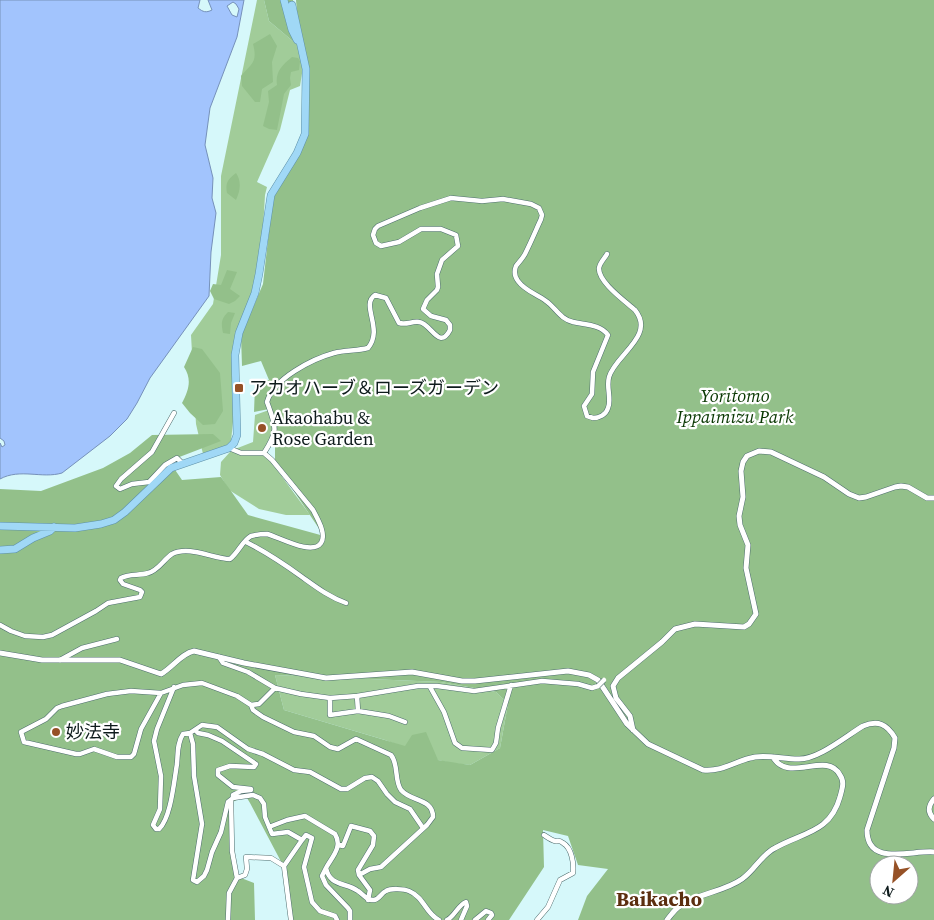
<svg xmlns="http://www.w3.org/2000/svg" width="934" height="920" viewBox="0 0 934 920" font-family="'Source Serif 4','Noto Sans JP',serif">
  <style>
    .green { fill: #a1cc99 }
    .forest { fill: #93c08a; fill-rule: evenodd }
    .water { fill: #a2c4fd; stroke: #7691ba; fill-rule: evenodd }
    .lines { fill: none; stroke-linecap: round; stroke-linejoin: round }
    .minor-casing { stroke: #4e6d6e; stroke-width: 5.5 }
    .tertiary-casing { stroke: #4e6d6e; stroke-width: 6 }
    .trunk-casing { stroke: #5d90a8; stroke-width: 8 }
    .minor { stroke: #fff; stroke-width: 4.5 }
    .tertiary { stroke: #fff; stroke-width: 5 }
    .trunk { stroke: #a0d8f6; stroke-width: 7 }
    .minor-bridge-casing { stroke: #4e6d6e; stroke-width: 5.5; stroke-linecap: butt }
    .minor-bridge { stroke: #fff; stroke-width: 4.5 }
    .poi-dot { fill: #965126; stroke: #fff; stroke-width: 2 }
    .labels { text-anchor: middle; stroke-width: 4.5; stroke-linejoin: round; paint-order: stroke }
    .poi-label { font-size: 18px; fill: #0e1b1c; stroke: #fff; text-anchor: start }
    .park-label { font-size: 18px; font-style: italic; fill: #083700; stroke: #fff }
    .quarter-label { font-size: 20px; font-weight: bold; fill: #5c2e0f; stroke: #fff }
  </style>
  <rect width="100%" height="100%" fill="#d6f8fa"/>
  <path class="green" d="M257 0H264L269 21 301 48 304 61 300 86 290 90 280 130 257 182 267 187 265 195 261 263 235 355 233 422 230 451 253 442 255 415 269 410 274 421 267 456 310 515H286L259 509 229 490 220 475 221 462 230 452 203 454 196 424 191 335 213 304 221 255V176Z
    M275 675 441 682 496 692 508 704 500 748 470 765 451 763 438 760 385 740 284 710Z"/>
  <path class="forest" d="M264 0H293L299 35 296 0H934V920H578L587 896 608 869 578 865 568 836 543 830 544 867 509 920H291L286 871 250 803 247 798 242 797 231 803 236 876 254 883 255 920H0V489L41 491 103 468 130 453 152 435 213 434 221 441 169 461 182 480 221 477 248 515 324 536 275 463V423L269 409 254 412 255 385 269 380 261 361 242 366 241 336 263 284 274 187 303 144 309 100 308 64 301 48 269 21ZM275 675 441 682 496 692 508 704 500 748 470 765 438 760 426 732 412 735 405 746 284 710ZM879 865H909V895H879Z
    M270 34 277 46 272 62 273 82 262 89 260 102H255L242 86 241 76C251 64 258 63 253 44Z
    M292 57 298 58 300 61 299 70 291 72 290 78 291 85 284 94 277 130 269 129 263 126 269 102 268 91 277 85C275 72 282 65 292 57Z
    M236 173C242 182 240 191 236 200L227 193C225 183 228 179 236 173Z
    M227 270 237 272 230 289 240 296 235 301 229 304 214 299 210 291 213 284 221 285Z
    M228 312 235 313 231 323 230 334 223 333C221 323 221 319 228 312Z
    M193 347 202 349 220 373 223 411 215 424 203 425 190 413 182 403C189 390 192 379 184 367Z"/>
  <path class="water" d="M0 0H200L198 8C203 12 206 13 212 10L208 0H244L237 37 210 108 205 145 213 178 212 198 216 213 211 252 209 296 150 378 137 403 127 419 110 436 62 473C42 479 20 468 0 479V443L2 447 5 445 4 441 0 438ZM233 2 236 4 239 9 237 17 232 15 227 6Z"/>
  <g class="lines">
    <defs>
      <path id="minor" d="M174 413 152 452 121 479 116 486 120 489 132 484 149 482 165 465 177 458 182 463
        M264 453C279 430 276 427 267 402 273 379 312 359 334 353 345 350 357 351 368 348 384 329 360 305 375 295L386 298 399 323C407 325 412 321 419 322 431 323 439 351 450 330V325L446 320 431 316 423 309 427 300 437 290 438 287 437 274 442 260 458 246 456 235 441 229H421L399 242 381 246 376 243 373 235 375 229 378 226 420 208 451 198 482 201 503 199 531 204 539 208 542 215 541 219C536 230 531 242 525 254 523 258 519 262 516 266 514 271 515 277 518 281 525 291 537 294 546 301 556 308 560 319 573 322 585 325 600 324 608 335L606 340 593 372 592 394 584 406 587 416 593 418C599 418 606 415 608 408 612 400 606 388 609 377 615 355 656 336 635 310 625 301 598 282 599 268 600 262 605 258 607 254
        M246 542C266 552 284 564 302 577 316 587 329 597 346 603
        M0 625 11 631 25 636 43 637 52 635 96 611 108 603 140 597 142 592 140 590 123 584 120 580 121 578C130 573 139 576 148 573 158 571 164 559 172 554 189 545 214 559 230 559 238 553 243 540 251 536 255 535 262 534 267 534 279 537 312 556 321 543 327 534 317 518 313 510L272 460 264 453H241L229 448
        M219 657 223 663 248 672 275 688 301 694 330 698 357 696 418 686H437L474 691 542 681 578 684 592 688 598 686
        M60 660 82 648 117 639
        M174 687 157 729 154 741 161 776 160 809 153 825 156 829H159C171 818 174 781 177 764 178 754 177 743 183 734L190 733 202 725 217 727 248 749 263 754 294 770 310 772 341 789H347L365 778 372 777 378 781 387 794 395 802 410 809 423 828
        M430 687 444 712 455 743 462 748 492 750 496 743 498 728 511 685
        M131 691 161 693 141 729 134 754 131 757H117L94 749 80 754H76L24 742 21 732 46 719 57 708 62 706 107 694Z
        M161 693 183 685 202 683 237 696 251 705 253 710 263 717 294 732 314 736 330 747 338 749 356 739 391 755C399 765 394 780 401 790 411 802 433 798 433 817L427 825 381 867 370 869 359 875
        M357 696 358 711
        M330 698V715L358 711 389 716 405 722
        M251 705 259 704 275 688
        M190 733 193 744 194 776 202 824 193 880 197 882 204 876 207 870 212 852 221 832 228 802 233 798V795L241 791 251 790V789L233 787 218 775V770L230 766 254 767 256 764 222 741 208 735 198 733 195 730
        M233 798 253 795 260 798 264 804 265 817 272 834 288 832 302 840 284 866
        M231 800 232 851 237 878 245 875 247 869 246 857 271 858 284 866 291 920
        M269 827 287 820 305 816 335 834C343 847 332 857 326 868 330 887 346 882 358 891 363 894 367 901 374 900 380 899 381 893 386 891 391 888 404 889 409 891 424 897 426 914 439 920
        M302 840 306 835 312 838 304 867 312 902 320 911 335 916 337 920
        M339 845 343 846 351 826 370 831 374 836 373 845 358 870 359 875 370 890 368 900
        M326 868 322 876 326 885 348 908 350 911V920
        M228 920 229 893 237 878
        M447 920C455 916 458 905 466 902L467 906 461 920
        M475 920 486 911 491 913 492 915 488 920
        M537 920 548 907 560 880 573 873C574 864 572 848 563 843 557 839 561 842 555 841 551 840 547 837 544 835"/>
      <path id="tertiary" d="M0 653 42 660H120L161 674C172 668 182 653 194 651L244 663 326 678 412 672 462 681H475L568 671 589 675 598 680 627 724 648 744 703 770C724 772 736 760 755 757 769 755 784 759 798 759 818 760 846 736 863 726 878 720 887 724 895 738L894 748 867 830C867 867 911 850 934 852
        M633 730 630 716 616 698 613 686 618 678 662 642 675 629 695 624 744 627 749 624 756 614 746 568 748 545 740 525 739 516 743 497 741 471 743 462 747 456 759 451 771 452 824 477 849 494 859 498 866 497 895 487 901 486 908 487 927 498H934
        M934 799C928 806 927 812 934 819
        M667 920C671 915 675 909 680 906 698 893 724 892 742 879 755 870 761 855 775 848 803 832 830 833 840 797 842 789 845 782 840 775 827 750 788 784 773 757"/>
      <path id="trunk" d="M284 0 292 30 297 40
        M0 526 75 528 101 524 114 520 125 512 171 468 229 448 234 443 237 435 235 355 239 333 255 293 259 274 271 195 297 153 305 134 306 69 292 5
        M0 550 15 549 33 538 50 531 54 527"/>
    </defs>
    <use href="#minor" class="minor-casing"/>
    <use href="#tertiary" class="tertiary-casing"/>
    <use href="#trunk" class="trunk-casing"/>
    <use href="#minor" class="minor"/>
    <use href="#tertiary" class="tertiary"/>
    <use href="#trunk" class="trunk"/>
    <defs>
      <path id="minor-bridge" d="M598 686 604 680"/>
    </defs>
    <use href="#minor-bridge" class="minor-bridge-casing"/>
    <use href="#minor-bridge" class="minor-bridge"/>
  </g>
  <g class="poi-dot">
    <rect x="234" y="383" width="10" height="10" rx="2.5"/>
    <circle cx="262" cy="428" r="5"/>
    <circle cx="56" cy="732" r="5"/>
  </g>
  <g class="labels">
    <g class="poi-label">
      <text x="249" y="394">アカオハーブ＆ローズガーデン</text>
      <text x="272" y="424">Akaohabu &amp;<tspan x="272" dy="21">Rose Garden</tspan></text>
      <text x="66" y="738">妙法寺</text>
    </g>
    <g class="park-label">
      <text x="735" y="402">Yoritomo<tspan x="735" dy="21">Ippaimizu Park</tspan></text>
    </g>
    <g class="quarter-label">
      <text x="659" y="906">Baikacho</text>
    </g>
  </g>
  <g transform="translate(894 880) rotate(207)"><circle r="24" fill="#ffffff" stroke="#9fa4a4"/>
  <path d="M0-4L9 19L0 12L-9 19Z" fill="#965126"/>
  <text y="-8" font-size="14" font-weight="bold" text-anchor="middle" fill="#0e1b1c">N</text>
  </g>
</svg>
